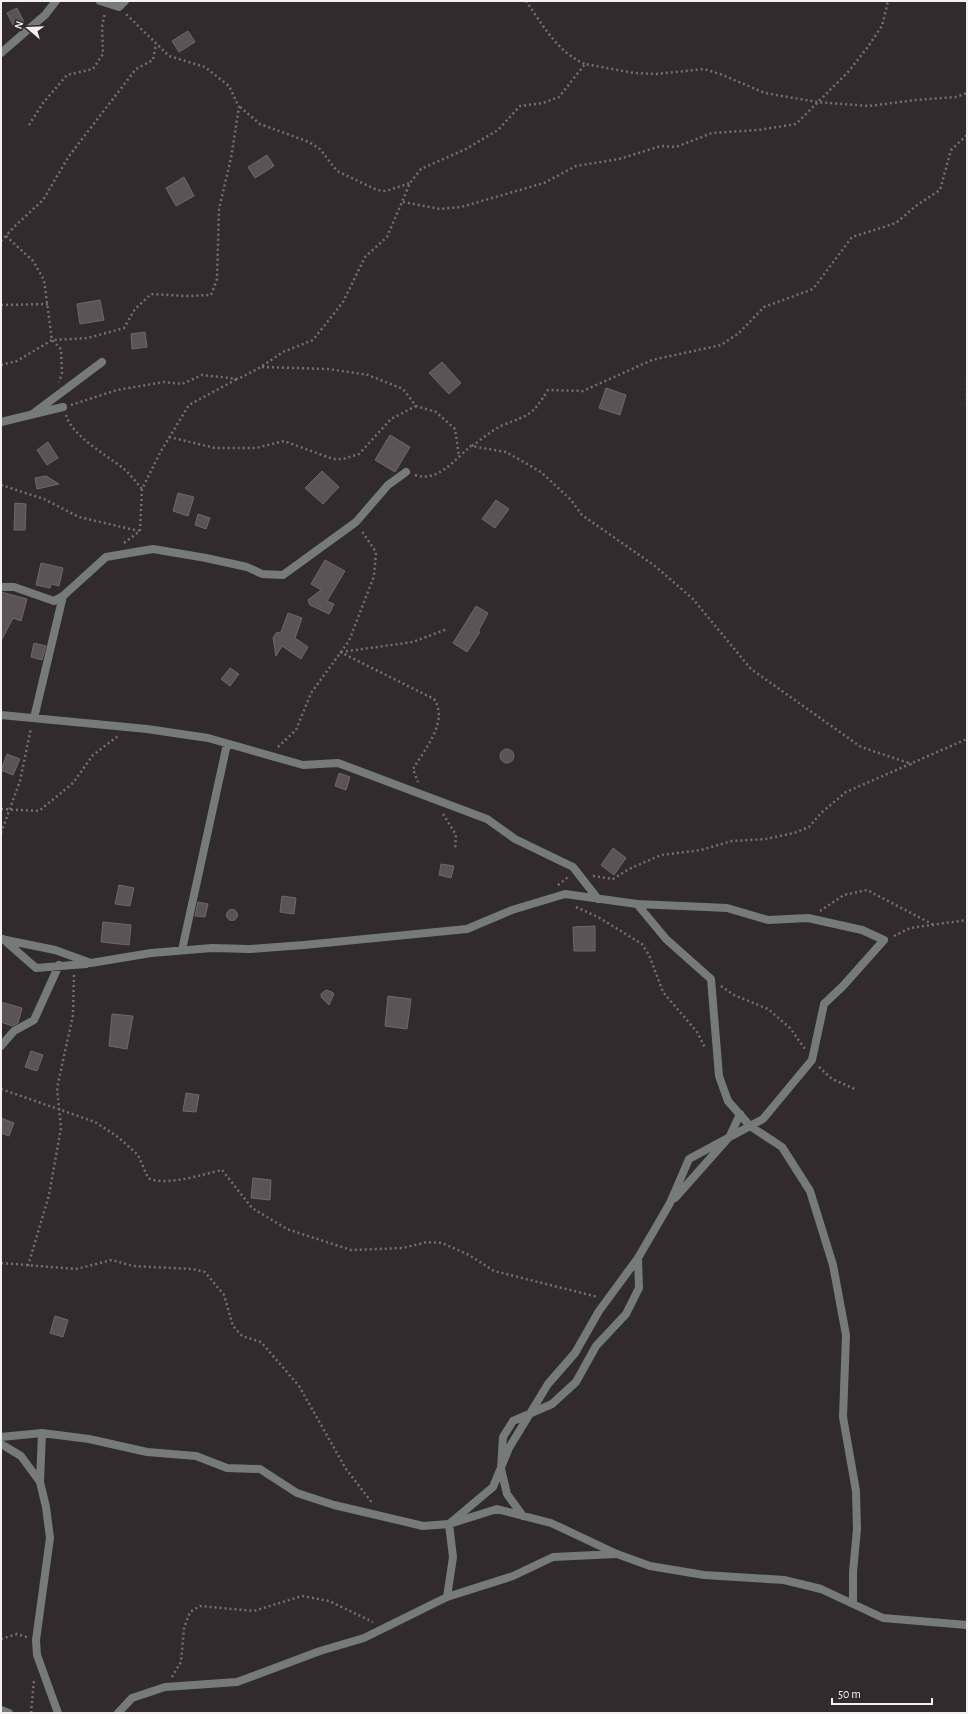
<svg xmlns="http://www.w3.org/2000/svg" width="968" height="1714" viewBox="0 0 968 1714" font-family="'Alegreya Sans',sans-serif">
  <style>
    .building { fill: #5b5356; stroke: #6f676b }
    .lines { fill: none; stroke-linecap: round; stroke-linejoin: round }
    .path { stroke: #756f72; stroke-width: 2.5; stroke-dasharray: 2 3; stroke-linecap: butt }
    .lane { stroke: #767b7a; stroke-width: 8 }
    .street { stroke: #767b7a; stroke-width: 8 }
  </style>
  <rect width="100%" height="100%" fill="#322b2e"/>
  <path class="building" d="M17 8 24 22 14 27 7 13Z
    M188 31 195 42 179 52 172 41Z
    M267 155 274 166 255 178 248 167Z
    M184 177 194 196 176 206 166 188Z
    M100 300 104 320 80 324 77 304Z
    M145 332 147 347 132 349 131 334Z
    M442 362 461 383 449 394 429 373Z
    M606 388 626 395 620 415 599 408Z
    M390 435 410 447 395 472 375 460Z
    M48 442 58 458 47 465 37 450Z
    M322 471 339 487 323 504 305 488Z
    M46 476 59 484 37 489 35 478Z
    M178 493 194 497 188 516 173 511Z
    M496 500 509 509 495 528 482 519Z
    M15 503 26 504 25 530H14Z
    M198 514 210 518 206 529 195 525Z
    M325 560 345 571 327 601 334 604 329 614 310 605 308 600 321 590 311 584Z
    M41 563 63 568 59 586 51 584 50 588 36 585Z
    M1 592 27 599 21 621 13 618 1 641Z
    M476 606 488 613 478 632H480L467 652 453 643Z
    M288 613 302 618 295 638 308 647 301 659 282 646 276 656 273 638 276 633 281 632Z
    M34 643 46 646 42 660 31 657Z
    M230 668 239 674 230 686 221 679Z
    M500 756a7 7 0 1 1 14 0a7 7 0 1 1-14 0Z
    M7 754 20 759 13 775 1 770Z
    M339 773 350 777 346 790 335 786Z
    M613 848 626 858 614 875 601 865Z
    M441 864 454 866 451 878 439 875Z
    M119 885 134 888 130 906 115 904Z
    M282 896 296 898 294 914 280 912Z
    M198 902 208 904 205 917 195 916Z
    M226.5 915a5.5 5.5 0 1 1 11 0a5.5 5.5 0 1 1-11 0Z
    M103 922 131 925 129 945 101 942Z
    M595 926V951H574L573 927Z
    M326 990 332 992 334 994 329 1005 321 997V994Z
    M388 996 411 999 407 1029 385 1026Z
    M1 1002 22 1008 18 1023 12 1026 1 1022Z
    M112 1014 133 1016 127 1049 109 1046Z
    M31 1051 43 1055 37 1071 25 1067Z
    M186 1093 199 1095 196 1112 183 1111Z
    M1 1118 14 1123 9 1136 1 1133Z
    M253 1178 271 1180 270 1200 251 1198Z
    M55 1316 68 1320 63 1337 50 1333Z"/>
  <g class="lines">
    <path class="path" d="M526 1C542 24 558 53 585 64
      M240 107 260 124 309 142 320 149 337 171 377 190 386 191 410 183
      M29 125 43 103 67 75 93 69 103 54 102 27 105 12
      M403 202 440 209 461 207 544 183 576 166 619 159 661 146 676 147 712 133 758 130 796 124 848 72 867 48 882 26 888 1
      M6 236 33 261 44 280 52 340 61 349 62 373 59 382
      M1 241 15 226 43 200 69 156 136 69 153 60 156 44
      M1 305 48 304
      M1 365 17 361 52 340 88 338 124 328 135 309 151 294 185 296 211 295 217 279 219 209 231 158 239 107 229 86 205 67 169 56 126 14
      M262 367 328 369 368 375 403 389 416 406 436 412 455 429 459 456
      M967 383V406
      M71 405 117 390 164 382 182 384 202 375 238 379 261 367 283 352 313 340 343 302 365 257 387 237 410 183 421 169 466 149 498 130 520 106 543 103 559 97 585 64 634 73 656 74 704 69 720 74 765 93 817 102 869 106 916 100 956 97 967 93
      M66 415C72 436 106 455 123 468 130 474 136 482 142 489
      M169 437 215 448H256L284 441 333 459H343L359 454 391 419 416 406
      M472 446C482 439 492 430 503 425 530 414 531 417 548 390L583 391 652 360 721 345 739 333 764 307 813 289 852 237 896 223 917 205 940 190 951 150 967 135
      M415 475C438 483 455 459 471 446L506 452 541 472 571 500 582 515 655 566 693 599 751 669 861 747 912 764
      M1 485 44 499 79 517 139 531
      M124 543 140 531 142 489 161 451 189 405 237 379
      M340 652 434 699C449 721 425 749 413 769L418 782
      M341 652 413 642 447 629
      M278 747 296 730 311 693 349 641 374 576 376 552 361 530
      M1 809 39 811 73 783 93 755 118 736
      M443 814 456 835 455 850
      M1 833 20 781 31 728
      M593 876 613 879 629 869 661 855 701 850 732 841 766 839 794 833 809 827 821 813 846 792 967 739
      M558 885 568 877
      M576 907 598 917 642 944 649 955 663 992 697 1032 705 1048
      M820 911 844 895 867 890 934 925
      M894 936 910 928 967 920
      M721 986 734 995 768 1009 790 1028 805 1049
      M819 1067 832 1079 857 1090
      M1 1089 95 1122 118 1137 138 1155 148 1178C166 1187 203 1174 222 1170L252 1208 287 1229 305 1235 351 1250 403 1248 427 1242 442 1243 469 1255 494 1271 598 1297
      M1 1263 76 1269 112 1260 133 1266 192 1269 205 1272 224 1295 233 1326 242 1336 261 1342 299 1386 346 1469 373 1504
      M28 1266 49 1195 61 1128 57 1088 73 1015 74 975
      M1 1639 17 1634 27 1637
      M172 1677 181 1662 184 1628 190 1612 200 1606 254 1611 302 1596 329 1601 373 1622
      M31 1713 34 1680"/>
    <path class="lane" d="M34 413 102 362"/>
    <path class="street" d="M100 1 119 7 125 1
      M1 53 45 15 56 1
      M1 422 63 407
      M1 587H14L54 601 63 596 106 557 153 549 206 558 247 567 262 574 283 575 356 522 388 485 406 472
      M1 715 147 729 208 738 303 765 338 763 487 819 515 839 573 867 598 899
      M34 718 63 596
      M637 904 666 939 711 979 719 1076 728 1101 750 1126 782 1147 810 1191 833 1265 846 1335 843 1417 856 1491 857 1529 853 1572V1603
      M1 939 55 950 91 963 151 953 212 948 250 949 304 945 467 929 512 910 565 894 637 904 727 908 768 920 808 918 862 930 884 940 843 986 824 1004 812 1060 763 1119 689 1159 670 1203 638 1258 599 1311 575 1353 548 1384 509 1448 493 1487 449 1524 453 1557 447 1597
      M3 939 36 968 86 964
      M182 950 227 744
      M1 1046 14 1031 34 1020 59 965
      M675 1198 730 1136 740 1114
      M42 1433 40 1482 46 1507 50 1538 36 1640 37 1655 58 1713
      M1 1437 42 1433 89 1439 147 1452 196 1456 227 1468 260 1469 297 1493 334 1505 423 1526 449 1524 497 1509 551 1523 617 1554 650 1566 704 1575 784 1580 821 1589 883 1618 967 1625
      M1 1444 21 1456 40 1482
      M523 1516 507 1494 501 1469 503 1437 513 1421 552 1404 576 1382 596 1346 626 1314 639 1288 638 1258
      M1 1710 9 1713
      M118 1713 132 1698 165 1687 237 1682 320 1651 364 1638 447 1597 513 1576 553 1557 616 1554"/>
  </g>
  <rect width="968" height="1714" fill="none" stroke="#f4f0f2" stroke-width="4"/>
  <g transform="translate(28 28) rotate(289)" stroke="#322b2e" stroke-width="3" paint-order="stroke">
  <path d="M0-3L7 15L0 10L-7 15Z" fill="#f4f0f2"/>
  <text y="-6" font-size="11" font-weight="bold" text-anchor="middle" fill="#f4f0f2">N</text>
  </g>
  <path d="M832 1698v6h100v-6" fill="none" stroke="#f4f0f2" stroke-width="2"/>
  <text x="838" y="1698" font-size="12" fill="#f4f0f2" stroke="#322b2e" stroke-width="3" paint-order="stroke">50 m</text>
</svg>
